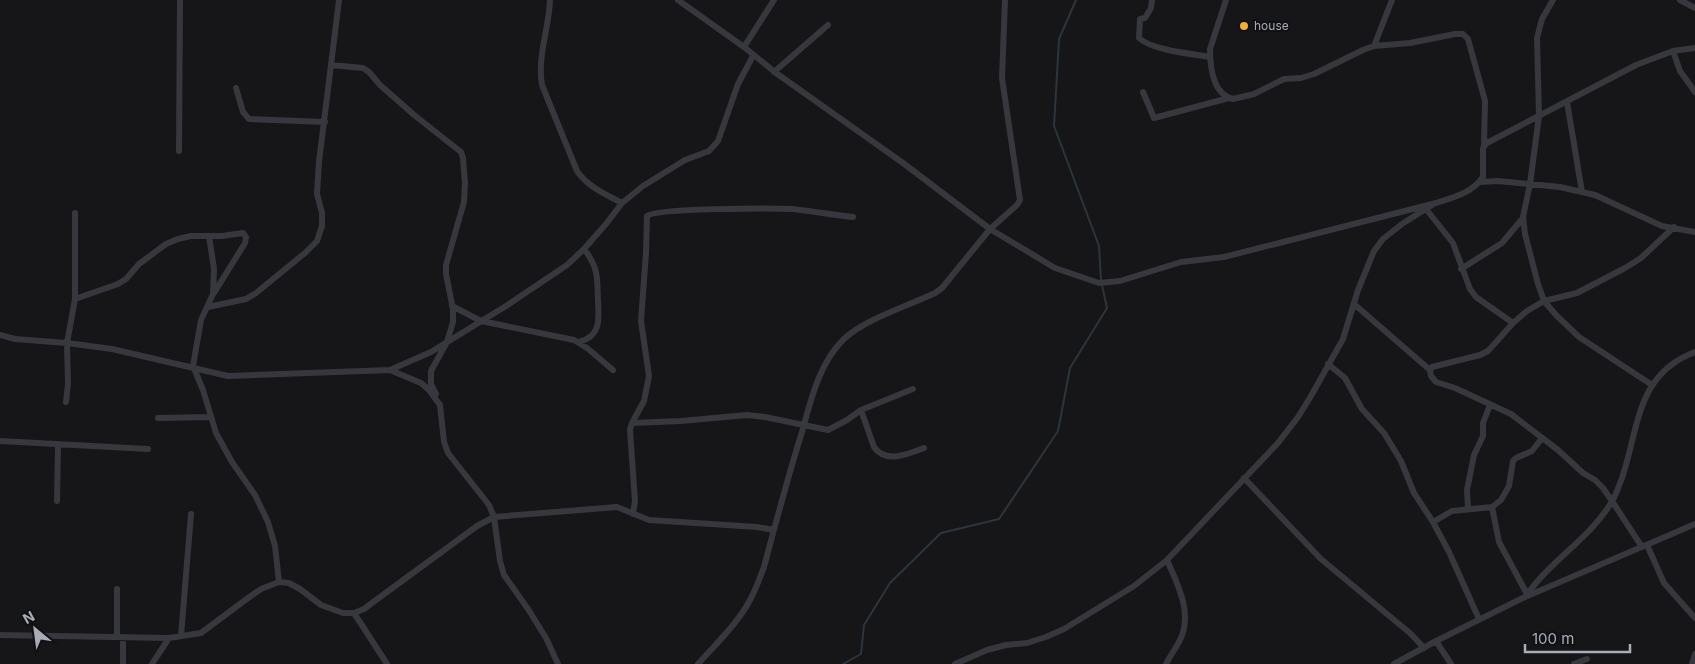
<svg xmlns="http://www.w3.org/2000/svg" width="1695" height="664" viewBox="0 0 1695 664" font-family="Inter,sans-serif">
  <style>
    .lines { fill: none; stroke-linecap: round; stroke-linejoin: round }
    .stream { stroke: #2c353c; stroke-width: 2 }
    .street { stroke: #37383d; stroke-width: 6 }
    .poi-dot { fill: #efae37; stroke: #111113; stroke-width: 2 }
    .labels { text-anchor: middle; stroke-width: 4; stroke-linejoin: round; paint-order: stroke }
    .poi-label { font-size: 12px; fill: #a8adb8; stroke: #111113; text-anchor: start }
  </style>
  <rect width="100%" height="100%" fill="#161618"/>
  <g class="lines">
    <path class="stream" d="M1076 0 1059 39 1054 126 1099 246 1101 280
      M843 664 861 654 864 625 890 583 941 533 999 519 1058 431 1070 368 1107 308 1102 285"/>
    <path class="street" d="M550 0C549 29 537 56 542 85L577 171C588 187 605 194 622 203
      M678 0 744 47 776 73 903 163 990 229 1055 268 1099 283 1120 281 1181 262 1224 257 1436 203C1454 197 1472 193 1483 177V148L1487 143 1636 65 1673 51 1695 48
      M1152 0 1151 8 1145 18 1140 19 1139 38C1151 50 1193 54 1210 57
      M1226 0 1210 49C1210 66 1212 94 1233 99L1254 94 1284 79 1301 78 1314 74 1363 50 1374 46 1410 43 1455 34H1463L1468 39 1485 101 1484 146
      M1553 0 1542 19 1537 38 1539 116 1530 184 1523 217 1525 234 1538 284 1544 301 1556 315 1579 337 1652 385
      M1680 0 1695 8
      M1374 46 1392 0
      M744 47 774 0
      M1673 51 1680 71 1695 92
      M331 65 363 68 369 72 380 85 413 114 452 145 461 152 463 158 465 183 464 202 446 265V274L453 309V322L447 342 431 371V384L436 394
      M774 72 828 25
      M236 88 243 112 249 119 325 122
      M1143 92 1154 118 1229 98
      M1567 102 1582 192
      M179 151 180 0
      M1480 182 1498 181 1560 187 1595 195 1662 226 1695 232
      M1426 209 1453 243 1470 289 1476 297 1513 323
      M75 213V299
      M209 236 214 269 213 294 201 320 193 366 203 390 216 433 232 462 255 495 268 522 275 546 279 582
      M1461 269 1502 243 1523 218
      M1354 304 1430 370 1431 376 1436 382 1455 388 1511 414 1558 450 1583 473 1595 480 1603 488 1612 501 1642 547
      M452 306 481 321 574 340 587 348 613 370
      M208 307 246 299 256 293 305 253 317 241 322 226V213L317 194 319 162 339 0
      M0 335 15 339 67 343 112 349 228 376 390 370 421 383 429 390 440 405 444 442 448 453 489 505 494 517 500 561 504 575 528 609 546 638 558 664
      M579 342C601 336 599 320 598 301 597 278 599 268 584 249
      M1328 364 1345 378 1362 409 1384 433 1401 461 1414 493 1433 522 1449 552 1479 619
      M390 370 431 352 506 306 567 265 584 249 606 224 622 203 643 186 685 160 709 151 718 141 738 84 753 56
      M1430 370 1432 367 1480 355 1488 351 1513 323 1527 311 1544 301 1577 293 1625 268 1641 258 1674 227
      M66 402 68 384 67 343 75 299 118 284 126 279 139 264 166 244 178 239 191 236H222L243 233 246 237 245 243 214 293
      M861 410 874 447C885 464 909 454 924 448
      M158 418 210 417
      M632 423 681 421 747 415 765 417 828 430 847 420 861 410 913 389
      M0 441 148 449
      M1244 478 1321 559 1411 634 1424 648
      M57 501 58 445
      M1492 507 1499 542 1527 594
      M1468 509 1467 490 1474 455 1483 436V423L1490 405
      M633 514 635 501 630 430 632 423 644 401 649 376 641 321 646 253 647 216C656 208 774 208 792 209 812 211 833 215 853 217
      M1433 522 1452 511 1492 507 1501 500 1509 486 1513 461 1516 458 1532 451 1542 438
      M1647 545 1664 583 1695 618
      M1526 596C1550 561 1589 539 1611 503 1616 495 1619 486 1622 478 1639 428 1636 374 1695 352
      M354 613 387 664
      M0 635 169 638 201 633 248 598 261 589 279 582 289 583 300 589 321 605 343 613H354L364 609 376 600 477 526 494 517 617 507 649 520 757 527 774 530
      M181 636 191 514
      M117 637V589
      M123 637V664
      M1436 641 1451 664
      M152 664 169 638
      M698 664C716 644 738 623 750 600 756 589 760 578 764 567 776 522 788 476 802 432 811 400 819 363 844 339 865 319 908 306 935 293L942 288 990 229 1017 205 1020 200 1002 78 1005 0
      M955 664 987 650 1006 645 1027 643 1046 637 1064 629 1134 586 1167 560 1278 443 1298 417 1311 396 1343 339 1358 290 1374 251 1383 239 1402 224 1432 205
      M1166 664C1170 656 1176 648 1180 640 1193 613 1178 585 1167 560
      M1394 664 1436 641 1525 597 1695 524
      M1574 664 1587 659
      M1692 664 1695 654"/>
  </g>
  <circle class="poi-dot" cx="1244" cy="26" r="5"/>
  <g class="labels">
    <g class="poi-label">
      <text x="1254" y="30">house</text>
    </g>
  </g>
  <g transform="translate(35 629) rotate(331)" stroke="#111113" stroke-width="4" paint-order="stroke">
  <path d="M0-4L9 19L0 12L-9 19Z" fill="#a8adb8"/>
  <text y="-8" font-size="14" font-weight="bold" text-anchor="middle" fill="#a8adb8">N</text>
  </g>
  <path d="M1525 644v8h105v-8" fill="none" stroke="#a8adb8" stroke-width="2.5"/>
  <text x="1532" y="644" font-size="15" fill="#a8adb8" stroke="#111113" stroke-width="4" paint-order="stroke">100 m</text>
</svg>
